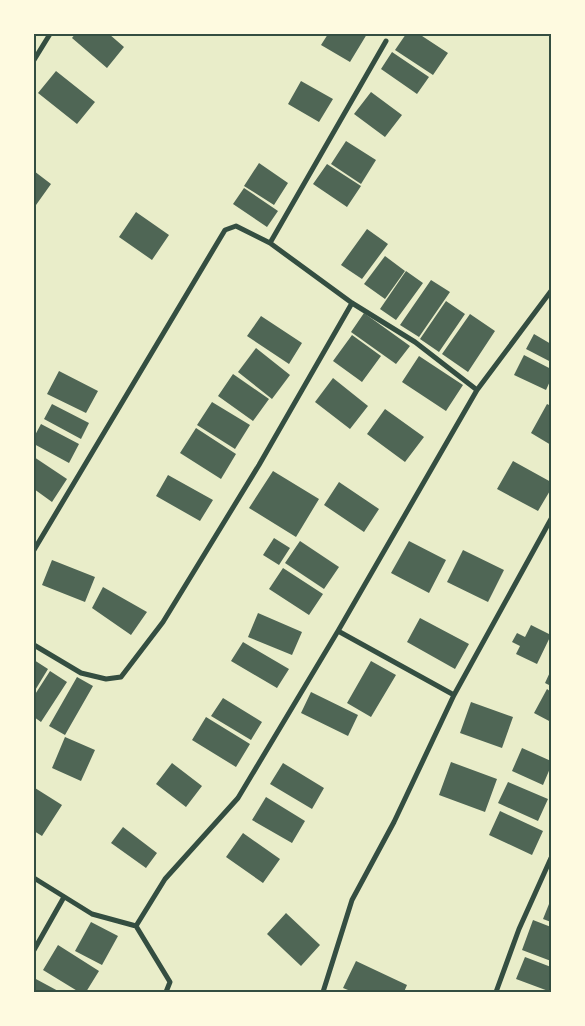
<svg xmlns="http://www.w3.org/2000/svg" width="585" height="1026" viewBox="0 0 585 1026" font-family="Bitter,serif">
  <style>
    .building { fill: #4f6655 }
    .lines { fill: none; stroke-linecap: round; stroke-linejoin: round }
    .minor { stroke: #344e41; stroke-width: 5 }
    .neatline { fill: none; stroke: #344e41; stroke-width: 2 }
  </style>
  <rect width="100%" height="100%" fill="#e9edc9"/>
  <path class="building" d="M75 34H109L124 47 107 68 72 38Z
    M328 34H367L350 62 321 45Z
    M406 34H419L448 53 433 75 395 50Z
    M392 52 429 77 417 94 381 69Z
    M56 71 95 102 77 124 38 93Z
    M301 81 333 99 319 122 288 104Z
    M371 92 402 115 385 137 354 114Z
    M346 141 376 160 361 184 331 164Z
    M259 163 288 183 274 205 244 186Z
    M327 164 361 186 347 207 313 184Z
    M34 171 51 184 36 205 34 203Z
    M244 188 278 211 267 227 233 204Z
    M136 212 169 235 152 260 119 237Z
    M367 229 388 244 362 279 341 265Z
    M385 256 405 271 385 299 364 284Z
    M406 271 423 283 396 320 380 309Z
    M431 280 450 292 419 337 400 325Z
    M446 301 465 314 439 352 420 339Z
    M364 313 410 346 396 364 351 332Z
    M470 314 495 331 468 372 442 354Z
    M261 316 302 343 289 364 247 336Z
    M534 334 551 344V362L526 349Z
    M352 335 381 356 362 382 333 361Z
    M256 348 290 375 272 399 238 372Z
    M524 355 551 369V379L546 390 514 375Z
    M419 356 463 385 446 411 402 382Z
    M59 371 98 391 86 413 47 394Z
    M233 374 269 399 253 421 218 396Z
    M333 378 368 406 350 429 315 402Z
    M212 402 250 425 235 449 197 425Z
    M52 404 89 423 81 439 44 419Z
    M547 404 551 406V445L531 433Z
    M385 409 424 437 405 462 367 434Z
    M41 424 79 444 69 463 34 444V437Z
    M196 428 236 454 221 479 180 453Z
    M34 457 67 479 52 502 34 489Z
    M513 461 551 482V489L538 511 497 489Z
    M273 471 319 499 296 537 249 508Z
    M168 475 213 500 200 521 156 496Z
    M339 482 379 509 364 532 324 505Z
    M274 538 290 548 279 565 263 555Z
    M300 541 339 567 324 589 285 563Z
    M409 541 446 560 429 593 391 573Z
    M463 550 504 570 488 602 447 582Z
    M52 560 95 577 85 602 42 585Z
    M283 568 323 594 309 615 269 589Z
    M103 587 147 612 131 635 92 608Z
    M258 613 302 632 292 655 248 637Z
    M420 618 469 644 455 669 407 642Z
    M531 625 551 635 537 664 516 654 520 646 512 642 517 633 525 637Z
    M243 642 289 669 277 688 231 661Z
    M34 660 48 669 34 692Z
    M371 661 396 675 371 717 347 703Z
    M551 670V686L545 683Z
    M50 671 67 682 41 722 34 717V696Z
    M77 677 93 686 65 735 49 726Z
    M547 689 551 692V722L534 713Z
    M311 692 358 715 348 736 301 713Z
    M223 698 262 722 251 740 211 716Z
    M471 702 513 717 502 748 460 733Z
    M206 717 250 744 236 767 192 740Z
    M65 737 95 750 81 781 52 768Z
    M522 748 551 761V766L543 785 512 771Z
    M451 762 497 779 485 812 439 795Z
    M172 763 202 786 186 807 156 784Z
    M283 763 324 788 312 809 270 784Z
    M508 782 548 799 538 821 498 803Z
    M35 788 62 805 42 836 34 831V791Z
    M266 797 305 821 292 843 252 820Z
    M500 811 543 831 532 855 489 835Z
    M123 827 157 853 146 868 111 843Z
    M243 833 280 859 263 883 226 857Z
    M549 904 551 905V922L543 919Z
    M286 913 320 945 301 966 267 934Z
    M533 920 551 927V961L522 950Z
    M91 922 118 936 102 965 75 951Z
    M58 945 99 971 86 992H79L43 970Z
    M525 957 551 967V992L516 979Z
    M356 961 407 985 404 992H353L343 988Z
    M34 978 60 992H34Z"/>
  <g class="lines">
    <path class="minor" d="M34 60 50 34
      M270 243 386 41
      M34 550 225 230 236 226 270 243 352 303 415 342 477 390
      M338 631 454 695
      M34 645 81 673 106 679 121 677 163 622 259 465 352 303
      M34 878 92 914 136 926 170 982 166 992
      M136 926 165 879 238 798 338 631 477 390 551 291
      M34 950 64 897
      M323 992 352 900 394 822 454 695 551 519
      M496 992 519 929 551 858"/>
  </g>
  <rect width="585" height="1026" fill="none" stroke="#fefae0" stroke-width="70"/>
  <rect x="35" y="35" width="515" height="956" class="neatline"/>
</svg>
